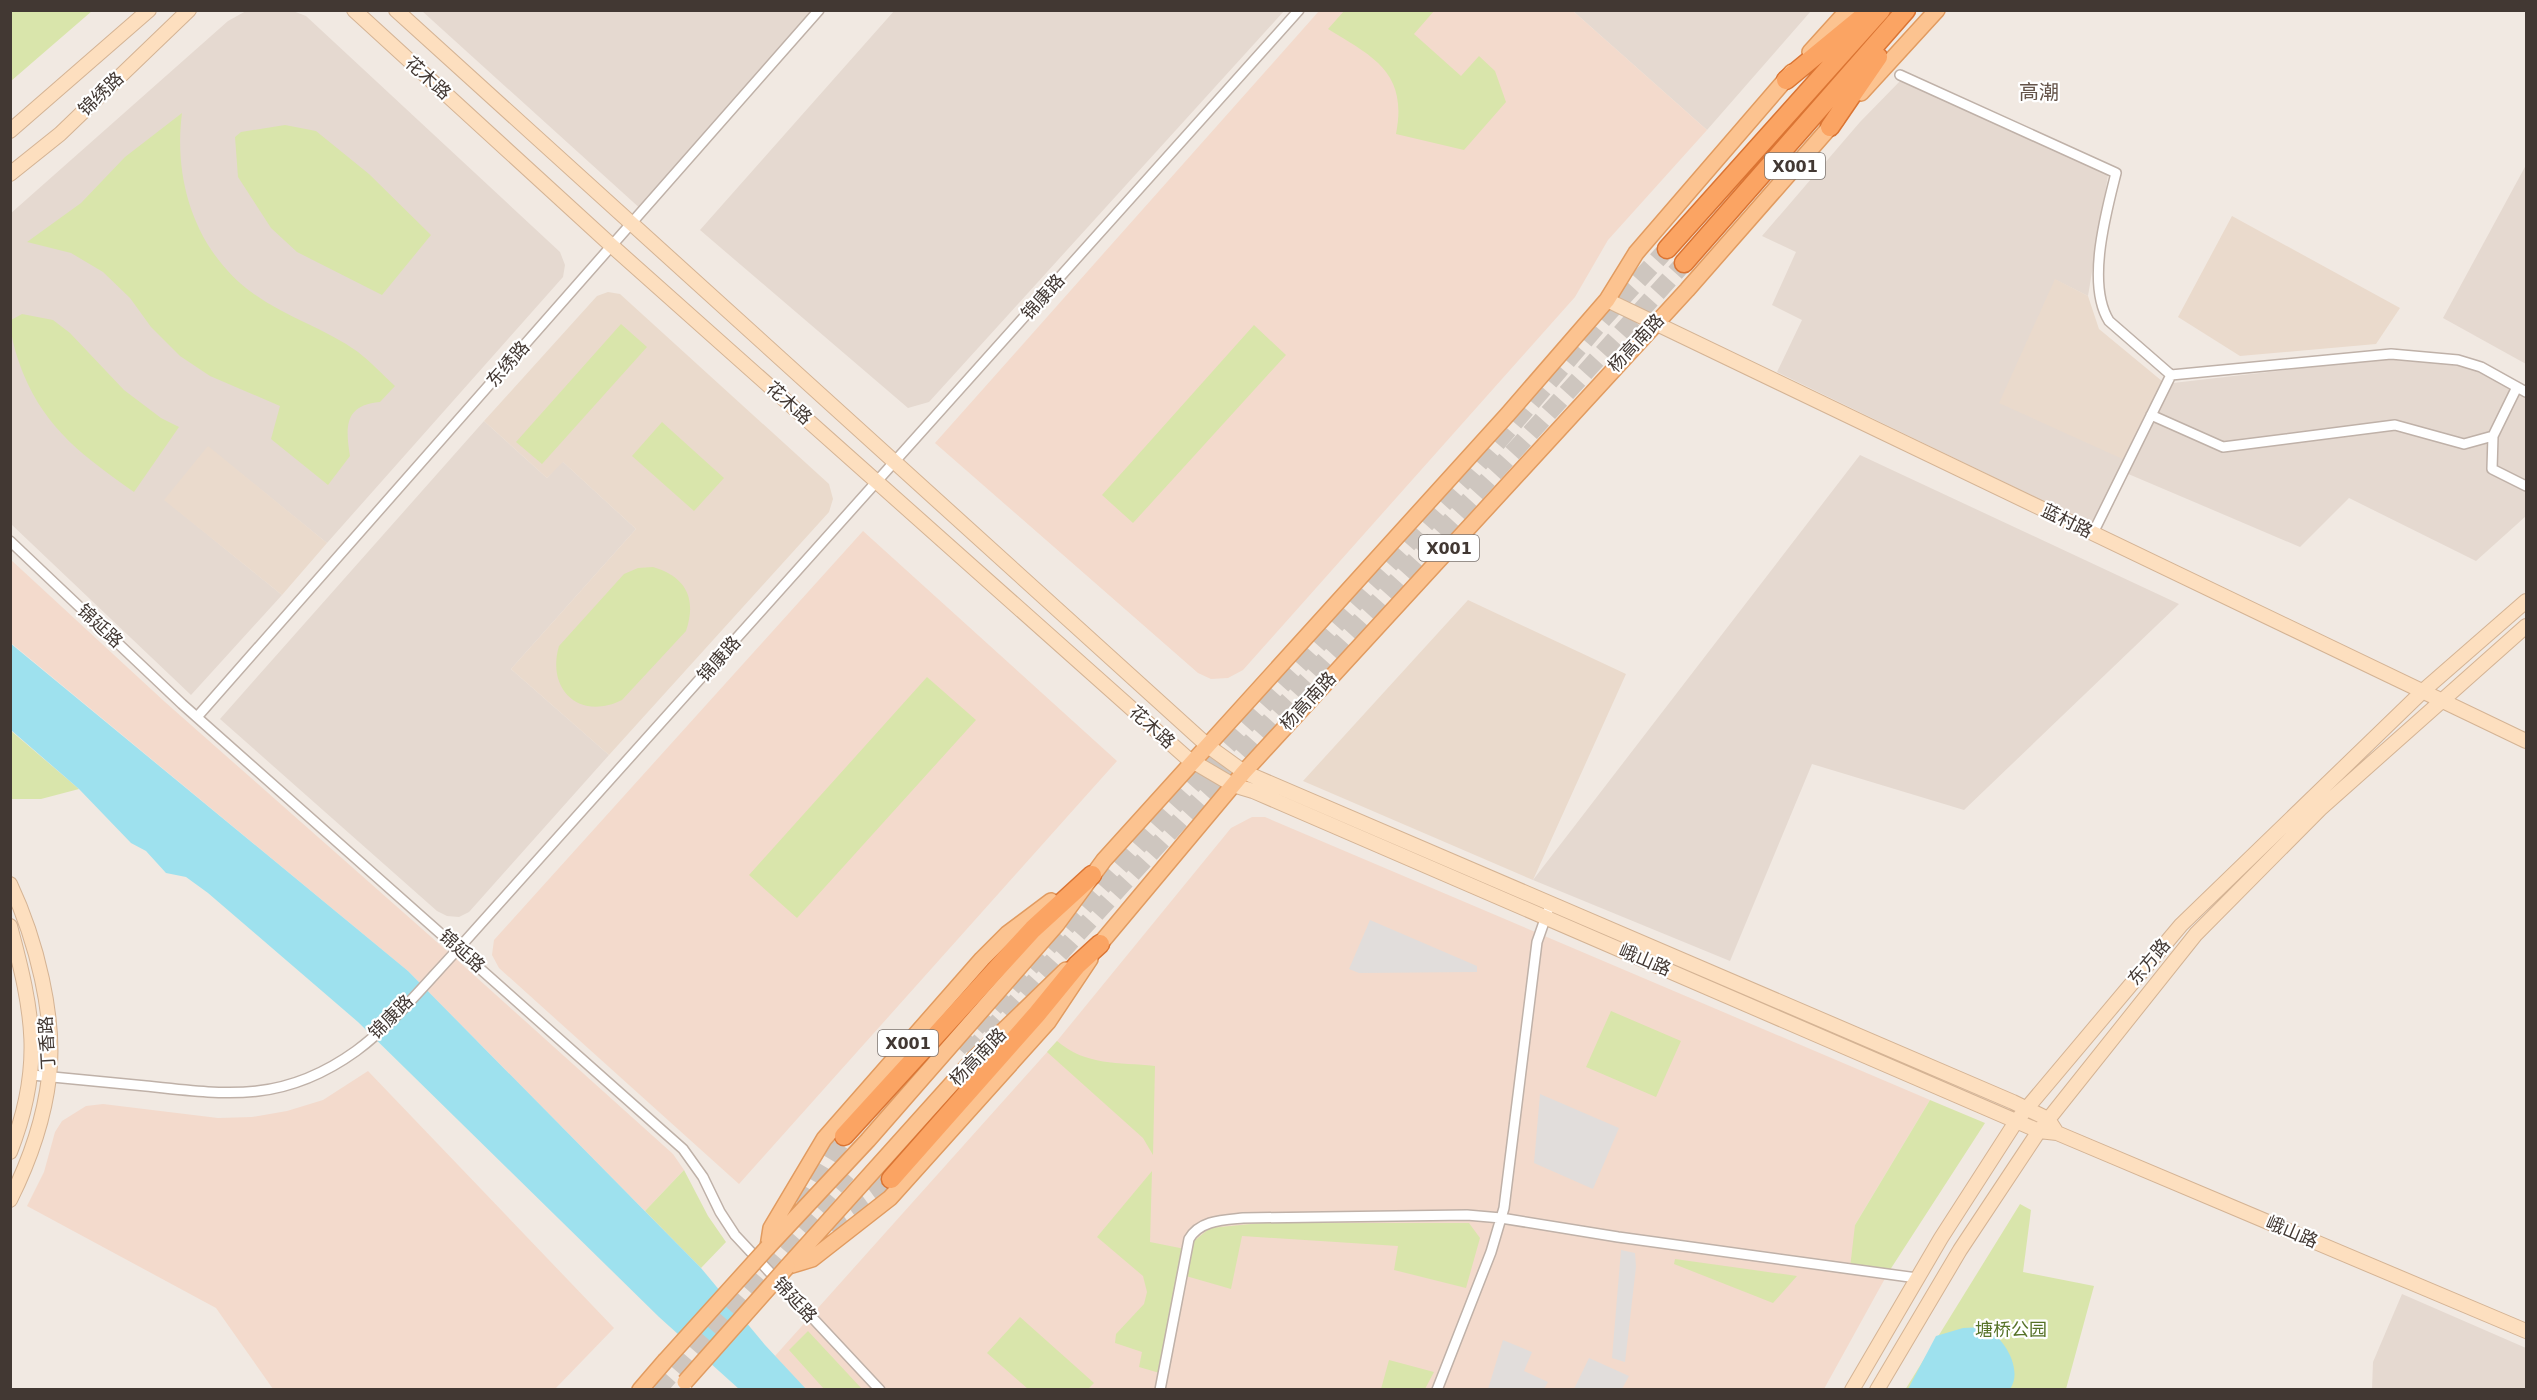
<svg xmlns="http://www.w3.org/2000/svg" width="2537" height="1400" viewBox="0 0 2537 1400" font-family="'DejaVu Sans','Noto Sans SC',sans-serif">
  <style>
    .residential { fill: #e5d9d0 }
    .commercial { fill: #f3dacc }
    .education { fill: #eadacc }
    .green { fill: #d9e5ab }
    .parking { fill: #e1dddb }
    .water { fill: #9ee1ee }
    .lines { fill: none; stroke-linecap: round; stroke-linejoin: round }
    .highway-tunnel { stroke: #cec6bf; stroke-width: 18; stroke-dasharray: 18 9; stroke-linecap: butt }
    .street-casing { stroke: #bfb1a8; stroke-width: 12 }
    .secondary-casing { stroke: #d4b394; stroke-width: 16 }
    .primary-casing { stroke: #e19b60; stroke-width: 18 }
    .highway-casing { stroke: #da7433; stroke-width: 21 }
    .street { stroke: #fff; stroke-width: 9 }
    .secondary { stroke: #fddfbf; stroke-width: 14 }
    .primary { stroke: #fcc390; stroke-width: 15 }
    .highway { stroke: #fba463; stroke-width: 18 }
    .primary-bridge-casing { stroke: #e19b60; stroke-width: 18; stroke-linecap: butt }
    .primary-bridge { stroke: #fcc390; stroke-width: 15 }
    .labels { text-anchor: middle; stroke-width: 4.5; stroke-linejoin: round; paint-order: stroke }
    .shield { fill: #fff; stroke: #7b7470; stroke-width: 1.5 }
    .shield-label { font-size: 16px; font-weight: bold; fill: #423833 }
    .street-label { font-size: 18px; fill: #423833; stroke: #fff }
    .park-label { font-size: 18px; fill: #567228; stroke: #fff }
    .neighbourhood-label { font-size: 20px; fill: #65544a; stroke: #fff }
  </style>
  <rect width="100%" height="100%" fill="#f1e9e2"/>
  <path class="residential" d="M246 11H293L306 16 560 252 565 265 563 277 327 543 208 447 165 500 282 595 191 695 11 524 10 214 228 21Z
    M422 11H818L643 211Z
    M894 11H1284L929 402 908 408 700 230Z
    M1573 11H1811L1707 130Z
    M1902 79 2108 175 2088 296 2056 280 2127 461 2091 524 1777 372 1802 320 1772 305 1796 252 1762 236 1860 122Z
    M2526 165V364L2443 318Z
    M2397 357 2480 369 2526 395V516L2476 561 2349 498 2300 547 2126 473 2173 383Z
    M484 421 547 478 562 461 636 529 511 669 609 755 469 912 459 917 447 916 437 911 220 719Z
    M1860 455 2179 604 1964 810 1812 764 1730 961 1533 880Z
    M2402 1294 2526 1348V1389H2372L2373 1362Z"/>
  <path class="commercial" d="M1319 11H1573L1707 130 1608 240 1575 297 1243 670 1228 678 1211 679 1198 673 935 443Z
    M863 531 1117 761 739 1184 499 968 492 955 494 940Z
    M10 559 165 702 455 958 673 1154 684 1170 645 1211 408 971 11 643Z
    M1252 817H1265L1930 1100 1855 1225 1888 1273 1824 1389 806 1390 775 1356 1057 1041 1231 828Z
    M368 1071 614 1328 555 1389H273L216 1308 27 1206 44 1172 55 1132 62 1121 86 1106 103 1104 218 1118 252 1117 287 1111 323 1100Z"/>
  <path class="education" d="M2232 216 2400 308 2376 344 2240 356 2178 317Z
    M2055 279 2088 296 2099 329 2168 386 2127 461 1999 403Z
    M608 292 620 294 829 484 833 499 829 512 609 755 511 669 636 529 563 462 547 478 484 421 597 296Z
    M208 446 327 543 282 595 164 500Z
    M1468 600 1626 674 1533 880 1303 781Z"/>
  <path class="green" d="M11 10H92V11L11 81Z
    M1344 11H1434L1414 34 1461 76 1479 56 1495 71 1506 102 1464 150 1396 134C1408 73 1374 57 1328 29Z
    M182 113C173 181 196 253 254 294 286 317 326 329 358 352 371 362 383 375 395 386L380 402C345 405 345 426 350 456L328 485 271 439 280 406 210 376 180 356 151 327 130 298 103 272 71 253 27 242 81 203 125 157Z
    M285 125 316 131 369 174 431 235 382 295 297 252 271 228 238 177 235 137 241 132Z
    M22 314 53 320 70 333 124 390 161 418 179 427 134 492C86 458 46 430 23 373 17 357 10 338 11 320Z
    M621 324 647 347 542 464 516 442Z
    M1254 325 1286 355 1133 523 1102 495Z
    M662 422 724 478 694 511 632 456Z
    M653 567C686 577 697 598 686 631L622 700C580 721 546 690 559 646L624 574 638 568Z
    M927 677 976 720 797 918 749 875Z
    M10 730 79 789 41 799H11Z
    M1611 1011 1681 1041 1656 1097 1586 1067Z
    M1057 1041C1086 1066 1118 1062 1155 1066L1153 1155 1143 1138 1047 1052Z
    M1930 1100 1985 1123 1888 1273 1850 1268 1855 1225Z
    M684 1170 708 1216 726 1242 701 1268 645 1211Z
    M1152 1171 1150 1242 1185 1249 1163 1374 1139 1367 1142 1352 1115 1343 1116 1334 1144 1304 1147 1292 1143 1276 1097 1237Z
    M2020 1204 2031 1210 2023 1272 2094 1286 2066 1389 1905 1390Z
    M1261 1223H1469L1480 1238 1466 1288 1394 1270 1398 1246 1242 1236 1231 1289 1186 1276 1194 1241 1210 1228Z
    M1675 1259 1797 1276 1773 1303 1674 1264Z
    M1020 1317 1094 1383 1088 1389H1028L987 1353Z
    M808 1331 862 1389H824L789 1350Z
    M1389 1360 1434 1372 1425 1389H1381Z"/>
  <path class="parking" d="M1370 920 1477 966V972L1359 973 1349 969Z
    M1540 1094 1619 1128 1593 1189 1534 1163Z
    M1621 1250 1635 1253 1636 1267 1625 1362 1612 1358Z
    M1503 1340 1532 1352 1524 1371 1548 1382 1544 1389H1488Z
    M1589 1358 1629 1376 1622 1389H1574Z"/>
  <path class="water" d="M10 643 408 971 701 1268 765 1345 806 1389H739L659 1317 358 1022 208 893 186 877 166 873 146 851 131 843 79 789 11 730Z
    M1984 1327C2003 1336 2024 1369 2010 1389H1908L1936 1336 1963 1328Z"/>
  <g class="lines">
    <path class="highway-tunnel" d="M958 1048 1472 472 1604 318 1667 249
      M969 1054 1684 263
      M803 1206 844 1136
      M828 1225 891 1179
      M657 1390 848 1172"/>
    <defs>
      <path id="street" d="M1900 75 2116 173C2106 213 2086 284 2109 321L2171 375 2391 354 2458 360 2481 367 2526 392
        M2151 415 2223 447 2395 425 2464 444 2493 436 2517 387
        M2493 436 2492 469 2526 486
        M2093 533 2171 375
        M10 541 182 704 683 1149 703 1177 720 1212 735 1235 880 1390
        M197 717 819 10
        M32 1075C70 1079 108 1082 146 1086 228 1095 284 1103 356 1051 394 1023 426 983 459 948L1299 10
        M1160 1390 1189 1239C1200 1220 1224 1220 1243 1218L1467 1215 1501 1218 1618 1237 1917 1278
        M1437 1390 1491 1252 1504 1208 1537 942 1550 905"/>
      <path id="secondary" d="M354 10 612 246 1187 758 1233 785 1253 791 2039 1131 2057 1133 2526 1331
        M396 10 1208 746 1244 772 2013 1102 2048 1119 2057 1133
        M10 131 149 10
        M10 174 60 134 189 10
        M1607 300 2526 741
        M10 884C36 939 56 1017 49 1077 44 1120 29 1162 10 1200
        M10 926C33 1012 44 1066 10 1152
        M1852 1390 1941 1238 2017 1120 2181 925 2424 690 2526 601
        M1877 1390 1960 1250 2039 1131 2196 934 2320 809 2526 626"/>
      <path id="primary" d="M1810 52 1848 10
        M1861 93 1937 10
        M1092 950 1100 944 1244 772 1687 290 1837 119
        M768 1247 868 1140 1057 924 1104 860 1508 414 1607 300 1636 253 1792 72
        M768 1247 771 1228 824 1139 982 959 1007 934 1051 901
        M789 1266 812 1259 890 1198 1048 1022 1090 959
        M787 1267 974 1059 1066 970
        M640 1390 665 1361"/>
      <path id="highway" d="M1786 80 1865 15
        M1830 127 1878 57
        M1667 249 1881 10
        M1684 263 1906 10
        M844 1136 1033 929 1092 875
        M891 1179 1037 1014 1077 965 1100 944"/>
    </defs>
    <use href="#street" class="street-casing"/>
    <use href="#secondary" class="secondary-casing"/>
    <use href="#primary" class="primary-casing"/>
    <use href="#highway" class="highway-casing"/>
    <use href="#street" class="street"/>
    <use href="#secondary" class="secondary"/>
    <use href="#primary" class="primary"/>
    <use href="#highway" class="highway"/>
    <defs>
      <path id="primary-bridge" d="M665 1361 768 1247
        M685 1382 787 1267"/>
    </defs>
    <use href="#primary-bridge" class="primary-bridge-casing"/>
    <use href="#primary-bridge" class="primary-bridge"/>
  </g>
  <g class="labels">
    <g class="shield">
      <rect x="1765" y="153" width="60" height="26" rx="4.5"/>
      <rect x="1419" y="535" width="60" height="26" rx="4.5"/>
      <rect x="878" y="1030" width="60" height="26" rx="4.5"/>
    </g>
    <g class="shield-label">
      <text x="1795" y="172">X001</text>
      <text x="1449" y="554">X001</text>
      <text x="908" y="1049">X001</text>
    </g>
    <g class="street-label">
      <text transform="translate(428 78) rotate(42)" y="6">花木路</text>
      <text transform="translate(101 94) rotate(-44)" y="6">锦绣路</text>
      <text transform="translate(1043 297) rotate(-48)" y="6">锦康路</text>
      <text transform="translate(1636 343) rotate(-47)" y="6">杨高南路</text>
      <text transform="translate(508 364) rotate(-49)" y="6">东绣路</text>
      <text transform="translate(789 403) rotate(42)" y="6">花木路</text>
      <text transform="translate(2067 521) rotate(26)" y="6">蓝村路</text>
      <text transform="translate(100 626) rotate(43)" y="6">锦延路</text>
      <text transform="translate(719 659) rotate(-48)" y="6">锦康路</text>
      <text transform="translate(1308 701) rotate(-47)" y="6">杨高南路</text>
      <text transform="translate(1152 727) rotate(42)" y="6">花木路</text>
      <text transform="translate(462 951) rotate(42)" y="6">锦延路</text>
      <text transform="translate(1645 960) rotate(23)" y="6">峨山路</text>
      <text transform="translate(2149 962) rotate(-50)" y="6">东方路</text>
      <text transform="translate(391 1017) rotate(-45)" y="6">锦康路</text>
      <text transform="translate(47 1043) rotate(-93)" y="6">丁香路</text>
      <text transform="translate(978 1057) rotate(-46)" y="6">杨高南路</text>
      <text transform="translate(2292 1232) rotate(23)" y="6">峨山路</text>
      <text transform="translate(795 1300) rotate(47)" y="6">锦延路</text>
    </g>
    <g class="park-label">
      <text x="2011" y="1336">塘桥公园</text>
    </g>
    <g class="neighbourhood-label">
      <text x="2039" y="99">高潮</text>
    </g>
  </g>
  <rect width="2537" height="1400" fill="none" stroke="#423833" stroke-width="24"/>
</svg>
